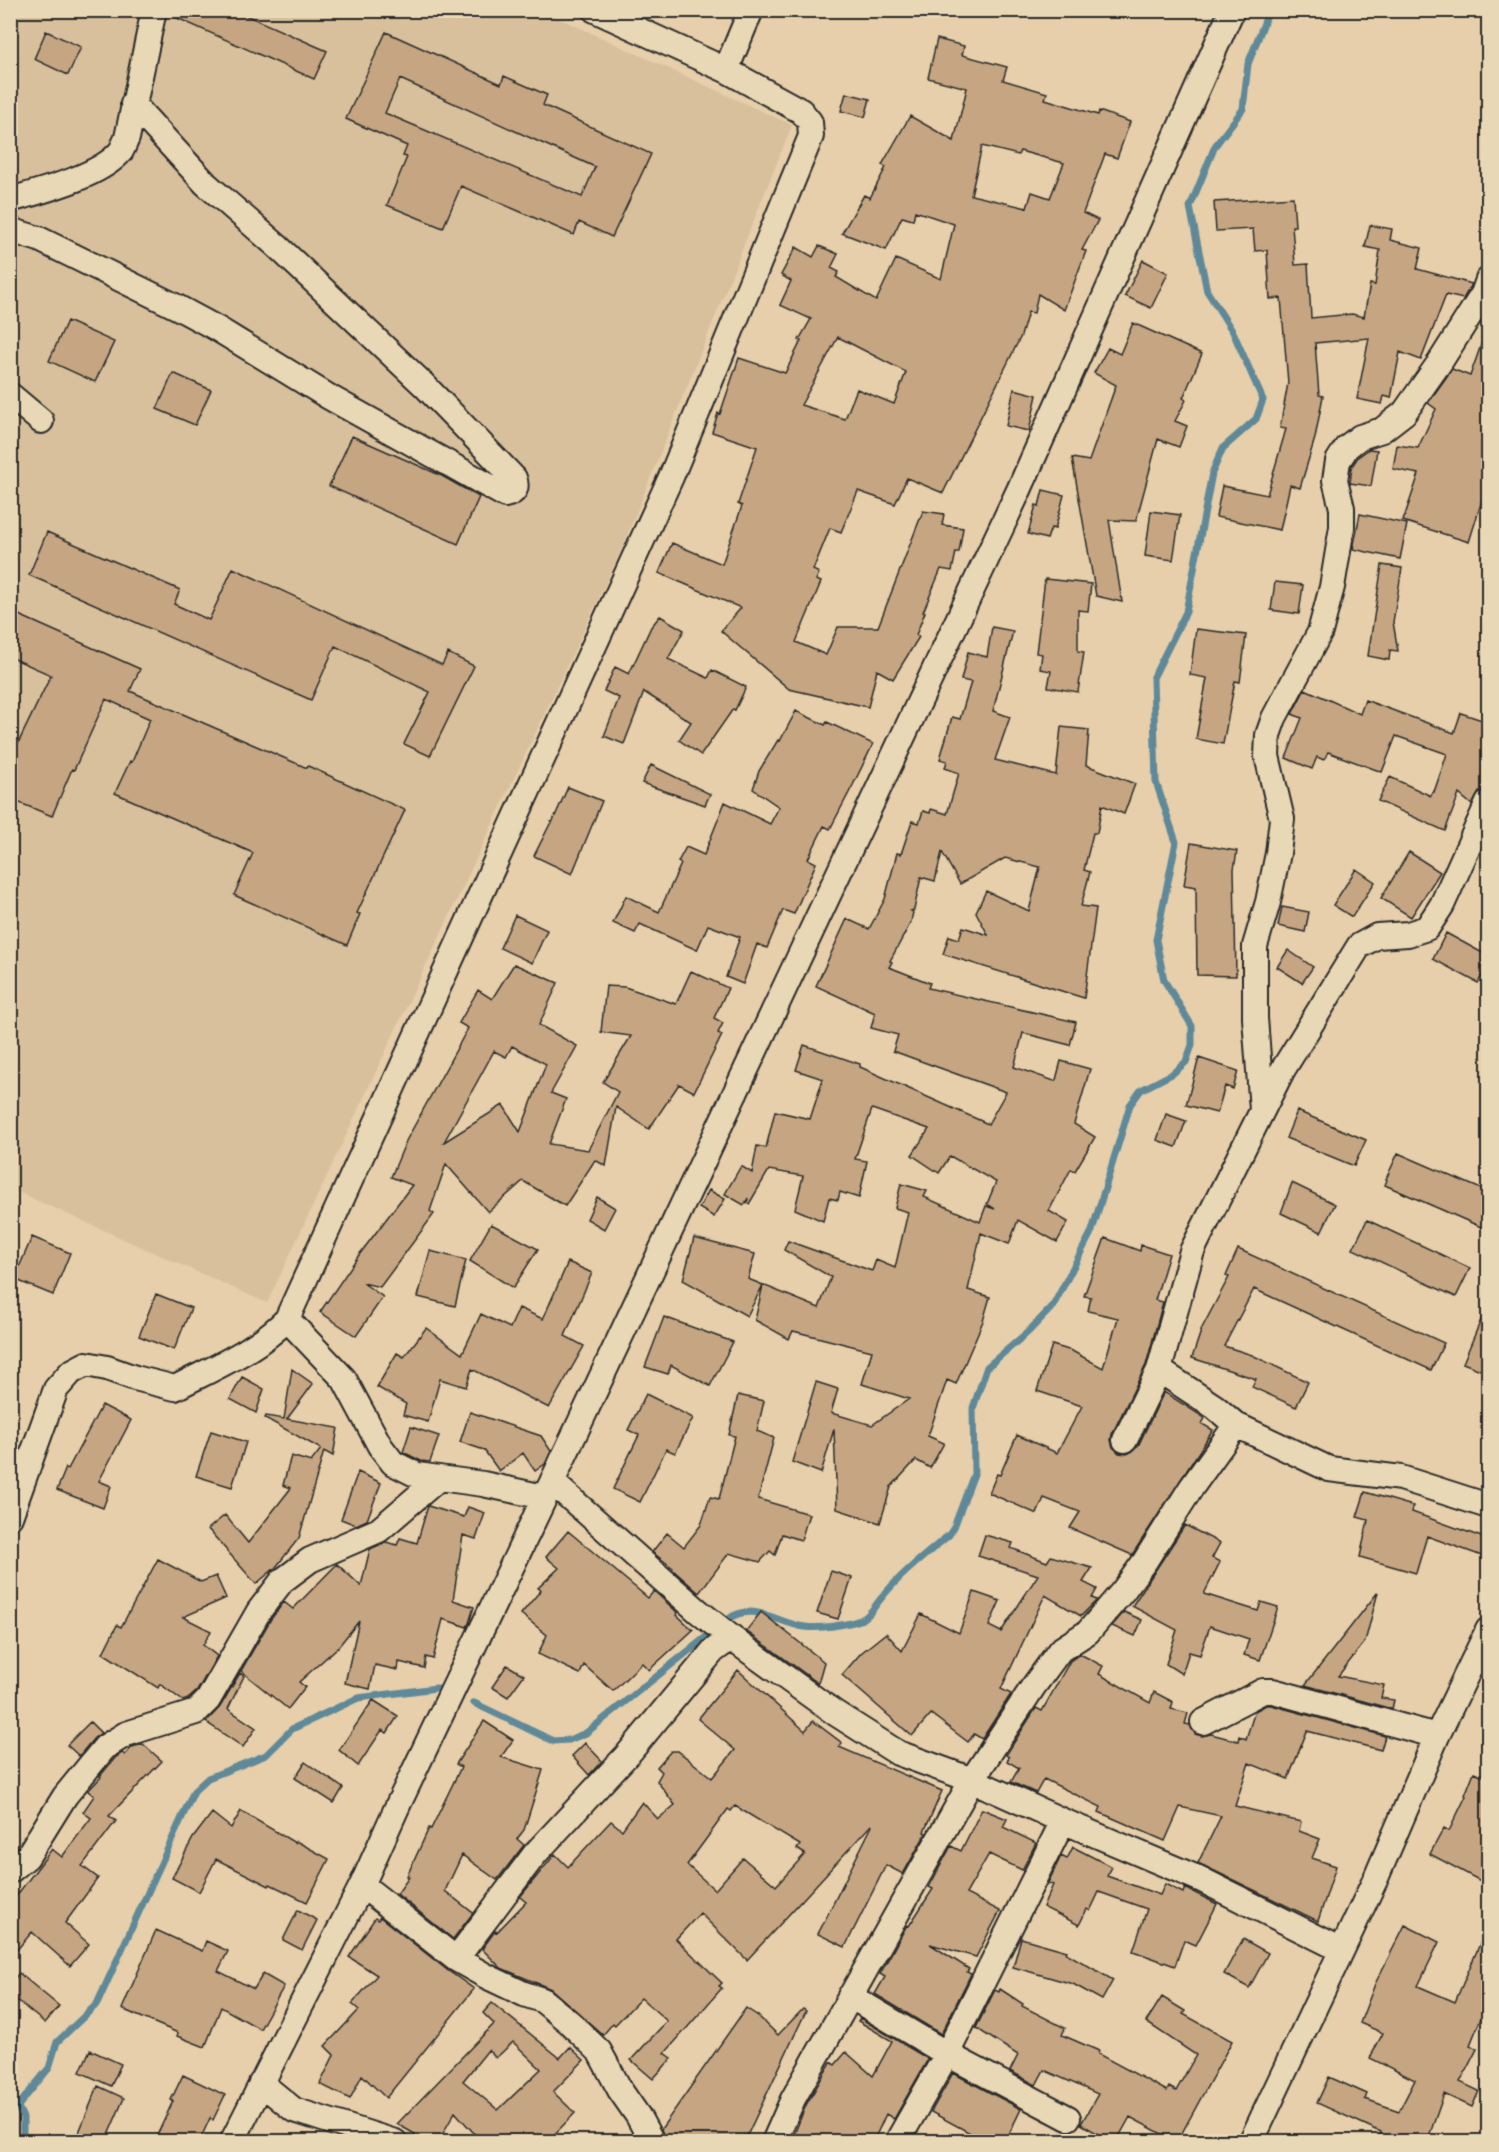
<svg xmlns="http://www.w3.org/2000/svg" width="1499" height="2152" viewBox="0 0 1499 2152" font-family="'Gochi Hand',sans-serif">
  <style>
    .built { fill: #d8c09c }
    .lines { fill: none; stroke-linecap: round; stroke-linejoin: round }
    .stream { stroke: #5e8998; stroke-width: 7 }
    .building { fill: #c6a682; stroke: #2b2b2b; stroke-width: 1.5; fill-rule: evenodd }
    .minor-casing { stroke: #2b2b2b; stroke-width: 28 }
    .minor { stroke: #e9d8b5; stroke-width: 24 }
  </style>
  <rect width="100%" height="100%" fill="#e6cfaa"/>
  <filter id="ink" filterUnits="userSpaceOnUse"><feTurbulence type="fractalNoise" baseFrequency=".0167" numOctaves="2"/><feDisplacementMap in="SourceGraphic" scale="12" xChannelSelector="R" yChannelSelector="G"/><feConvolveMatrix kernelMatrix="1 2 1 2 8 2 1 2 1" color-interpolation-filters="sRGB"/></filter>
  <g filter="url(#ink)">
    <path class="built" d="M11 11H543L792 125 621 551 267 1303 11 1189Z"/>
    <g class="lines">
      <path class="stream" d="M727 1620C752 1600 779 1624 805 1627 820 1629 846 1625 860 1620 869 1617 873 1608 879 1601 899 1575 924 1556 949 1535L954 1527 974 1474 973 1408 987 1367 1028 1332 1053 1306 1092 1231 1130 1105 1141 1090 1172 1074 1186 1062 1192 1045V1026L1164 980 1156 940 1176 842 1156 782 1153 678 1186 612 1212 473 1223 448 1256 419 1263 400 1233 332 1207 291 1190 207 1215 146 1243 109 1248 64 1269 10
        M474 1703 553 1741 569 1740 586 1733 711 1633
        M10 2089 23 2118V2142
        M18 2106 49 2068 57 2042 97 2004 194 1791 208 1778 266 1755 292 1729 358 1698 436 1688"/>
    </g>
    <path class="building" d="M168 10H234L327 51 314 79 168 14Z
      M46 31 81 47 68 75 34 59Z
      M386 32 501 84 504 76 547 95 543 105 651 154 612 237 579 222 574 235 461 186 443 228 387 205 407 157 403 156 407 146 346 119ZM400 79 595 167 582 197 385 113Z
      M937 39 964 46 962 55 1007 67 1003 80 1047 93 1045 99 1098 115 1099 111 1130 122 1117 158 1105 154 1083 213 1098 220 1082 250 1086 251 1064 310 1038 294 1034 313 1028 312 1021 336 943 493 907 478 895 504 858 491 841 532 830 528 813 570 819 573 816 580 821 582 796 642 826 655 838 627H878L923 511 944 514 942 525 963 528 959 552H956L952 571 941 569 923 612H925L916 635 919 637 893 679 877 670 868 707 789 689 721 631 741 608 659 573 672 543 722 564 742 506 738 504 757 447 712 432 718 413 720 414 739 358 785 373 801 341 799 340 811 319 780 305 791 281 781 275 796 247 813 257 819 246 838 254 831 268 839 272 836 277 876 301 896 259 941 279 954 224 915 211 913 220 902 217 886 250 842 233 864 195 870 198 886 167 882 165 910 116 954 141 967 88 928 78ZM982 146 1018 155 1020 151 1064 163 1050 198 1032 192 1027 208 971 195ZM838 337 906 372 894 404 857 389 845 419 801 405Z
      M846 93 870 99 865 117 841 111Z
      M1293 197 1295 226H1292L1295 265 1308 264 1311 318 1352 314 1364 317 1370 284 1375 285 1380 250 1365 247 1370 225 1392 229 1390 240 1422 248 1417 269 1472 284 1463 299 1446 295 1421 360 1400 352 1391 398 1384 396 1382 404 1357 399 1369 338 1315 343 1319 395 1323 396 1315 438 1300 488 1290 485 1280 530 1216 517 1222 486 1267 495 1286 429 1280 428 1288 383 1281 298 1270 299 1267 250 1255 251 1253 229 1216 231 1214 202Z
      M1143 260 1168 273 1151 308 1125 296Z
      M67 321 114 342 95 382 49 361Z
      M1133 323 1202 354 1183 398 1186 400 1175 421 1187 426 1179 447 1158 439 1136 521 1109 520 1122 602 1096 596 1072 458 1089 461 1116 385 1094 373 1108 348 1120 354Z
      M1486 331H1488V481L1469 542 1403 521 1419 474 1393 469 1397 445 1418 448 1436 409 1428 403 1452 369 1470 376Z
      M173 373 211 390 195 425 157 409Z
      M1014 389 1037 395 1029 431 1006 426Z
      M352 436 442 476 479 497 458 544 329 486Z
      M1369 449 1377 450 1371 486 1350 483 1352 466 1358 457Z
      M1043 490 1064 495 1055 529 1051 528 1047 539 1028 534 1036 505 1039 506Z
      M1151 511 1180 515 1173 560 1145 556Z
      M1360 514 1407 524 1400 559 1353 549Z
      M47 532 180 590 174 604 209 620 233 568 442 665 448 653 474 666 430 756 404 744 430 692 335 646 311 700 29 575Z
      M1382 565 1402 568 1393 622 1398 651 1390 650 1389 660 1368 656Z
      M1045 579 1091 584 1088 611 1078 610V651L1084 652 1078 692 1048 687 1051 671 1040 669 1042 654 1036 653Z
      M1275 582 1303 585 1299 614 1271 610Z
      M10 611 140 669 130 691 307 768 308 766 405 810 357 913 360 914 347 945 234 895 253 853 115 793 130 761 132 762 150 719 106 699 74 770 72 769 52 816 10 799V760L51 675 10 657Z
      M660 616 684 630 668 659 708 678 712 670 746 687 735 710 733 709 701 755 679 740 691 722 644 692 624 744 604 736 619 698 604 691 615 667 629 674 651 627Z
      M992 627 1013 631 993 711 1010 717 995 760 1056 775 1061 727 1089 730 1086 765 1135 784 1124 814 1102 805 1097 833H1093L1084 870 1090 872 1081 906 1096 908 1084 998 943 954 949 936 959 939 963 927 988 935 976 912 986 891 1029 911 1040 867 1005 858 960 884 942 852 935 881 921 877 914 910 911 911 913 912 911 922 890 961 892 962 889 967 930 983 928 988 1076 1022 1070 1045 1023 1033 1014 1067 1054 1081 1056 1080 1061 1061 1090 1069 1074 1124 1095 1137 1075 1171 1071 1169 1049 1211 1068 1222 1057 1242 1018 1220 1009 1244 981 1233 968 1290 990 1297 983 1321 956 1384 947 1380 928 1436 944 1443 930 1468 916 1460 891 1487 880 1523 837 1509 834 1429 821 1473 792 1462 816 1382 838 1389 831 1413 872 1425 909 1399 862 1384 872 1351 793 1331 789 1339 755 1320 763 1285 819 1308 831 1277 784 1250 788 1241 872 1271 876 1260 895 1268 908 1212 895 1208 901 1184 927 1191 924 1197 980 1222 986 1206 995 1209 987 1204 996 1182 950 1156 939 1173 912 1155 929 1129 872 1109 855 1159 867 1161 859 1198 840 1192 838 1200 829 1198 823 1221 795 1209 803 1176 769 1170 749 1204 747 1203 748 1198 744 1205 725 1194 741 1166 752 1173 757 1146 766 1148 775 1111 810 1119 823 1079 796 1070 804 1045 860 1064V1067L988 1124 1006 1092 893 1051 898 1035 871 1028 875 1013 816 986 847 919 869 929 885 899 897 853 901 854 912 821 919 823 923 811 930 813 931 809 947 814 959 773 945 768 947 761 940 759 952 717 960 719 971 682 961 680 968 652 987 657Z
      M1196 629 1246 635 1240 682 1235 681 1223 744 1196 739 1207 678 1190 675Z
      M1305 689 1360 714 1365 700 1454 733 1461 713 1488 722V789L1479 792 1472 805 1459 794 1445 831 1378 801 1390 777 1431 796 1433 791 1434 792 1447 754 1396 736 1382 772 1328 752 1324 760 1317 757 1312 769 1286 758 1302 718 1292 714Z
      M796 711 825 725 827 722 873 744 853 785 830 829 824 826 808 859 816 863 794 914 783 910 767 948 757 944 743 984 726 977 740 937 708 925 697 950 640 924 635 933 613 923 626 896 659 912 681 864 678 862 686 847 704 855 725 802 770 824 779 807 753 789 759 771 778 740 780 741Z
      M651 765 710 794 705 805 642 783Z
      M568 787 602 801 572 874 534 856 551 822 552 823Z
      M1191 843 1237 851 1234 869 1236 976 1197 975 1196 887 1184 885Z
      M1409 852 1440 872 1411 917 1381 898Z
      M1356 869 1375 882 1352 917 1333 905Z
      M1282 907 1309 912 1305 932 1278 926Z
      M515 915 547 930 532 963 500 948Z
      M1446 933 1488 956V964L1478 983 1433 959Z
      M1288 950 1313 967 1302 983 1277 967Z
      M514 964 558 983 539 1025 577 1046 551 1093 566 1099 549 1144 588 1150 618 1092 603 1082 631 1036 601 1032 606 986 625 987 676 1004 691 971 728 988 714 1018 723 1023 718 1033 722 1035 694 1092 679 1084 649 1129 616 1107 606 1166 595 1160 565 1206 523 1181 488 1212 446 1164 430 1211 434 1214 380 1287 363 1283 383 1297 356 1336 320 1312 359 1255 412 1185 391 1177 406 1141 468 1028 459 1023 478 990 492 999ZM512 1046 546 1064 520 1132 503 1105 444 1142 494 1051 506 1057Z
      M1199 1058 1238 1071 1233 1089 1225 1086 1217 1113 1186 1105Z
      M1297 1111 1366 1140 1354 1166 1286 1138Z
      M1166 1114 1186 1121 1176 1147 1157 1140Z
      M1398 1153 1488 1192V1230L1385 1185 1387 1180 1386 1179Z
      M1292 1183 1335 1204 1321 1232 1281 1213Z
      M709 1190 725 1199 714 1217 699 1208Z
      M597 1197 615 1208 604 1229 587 1219Z
      M1367 1220 1470 1268 1456 1297 1353 1249Z
      M491 1224 538 1249 513 1288 470 1261Z
      M32 1237 70 1253 53 1295 14 1279Z
      M694 1238 755 1254 748 1279 763 1285 747 1316 683 1280Z
      M1105 1238 1140 1251 1141 1245 1169 1254 1155 1300 1163 1302 1146 1365 1112 1434 1111 1440 1113 1447 1119 1453 1127 1454 1133 1451 1138 1446 1164 1392 1205 1418 1202 1424 1213 1430 1132 1555 1070 1528 1080 1512 1044 1498 1037 1514 989 1493 997 1474 1000 1475 1017 1435 1057 1453 1082 1406 1037 1391 1052 1345 1072 1351 1103 1368 1118 1318 1088 1311 1091 1297 1084 1296Z
      M1238 1249 1444 1343 1431 1370 1254 1289 1224 1346 1252 1355 1308 1382 1296 1407 1252 1387 1256 1379 1192 1358 1202 1328 1229 1277 1226 1276Z
      M430 1251 466 1260 455 1306 418 1297Z
      M568 1262 592 1273 565 1336 584 1346 549 1408 472 1369 466 1387 440 1379 428 1422 403 1415 406 1404 377 1387 397 1353 404 1357 426 1328 462 1354 481 1314 510 1328 519 1308 543 1319Z
      M156 1294 191 1308 174 1350 139 1336Z
      M1488 1303V1373L1463 1363Z
      M664 1317 733 1342 710 1386 671 1365 668 1374 645 1367Z
      M292 1369 313 1384 287 1419 338 1428 333 1456 324 1451 299 1538 276 1567 256 1584 208 1529 225 1515 248 1543 291 1488 283 1485 291 1456 311 1462 321 1449 265 1418 266 1416 284 1419Z
      M242 1377 264 1389 256 1413 230 1399Z
      M646 1394 693 1418 675 1453 666 1449 640 1502 613 1489 639 1435 628 1430Z
      M738 1395 764 1401 757 1431 774 1438 758 1499 809 1514 801 1540 782 1534 775 1555 770 1551 760 1562 729 1553 699 1593 672 1569 673 1568 652 1552 667 1533 684 1547 701 1525 710 1497 719 1499 735 1436 729 1435Z
      M102 1405 131 1420 99 1481 111 1486 103 1508 57 1490 66 1468 68 1469Z
      M470 1412 541 1436 551 1451 545 1464 535 1471 523 1453 499 1471 484 1450 460 1442Z
      M411 1427 439 1436 430 1462 421 1461 403 1452Z
      M211 1431 246 1442 232 1487 196 1476Z
      M358 1472 381 1483 367 1520 356 1525 341 1519Z
      M1365 1492 1413 1506 1412 1512 1487 1539 1482 1556 1427 1536 1416 1573 1360 1557 1368 1520 1357 1517Z
      M428 1506 464 1517 468 1507 485 1513 476 1539 463 1535 453 1600 474 1607 469 1623 467 1627 443 1619 433 1659 426 1657 424 1668 399 1662 398 1670 375 1665 370 1689 345 1683 359 1621 338 1647 299 1682 305 1687 288 1709 241 1671 271 1619 284 1602 293 1609 337 1564 361 1586 370 1549 386 1542 397 1545 400 1538 417 1543Z
      M1185 1525 1220 1543 1212 1558 1220 1562 1204 1594 1258 1611 1261 1602 1278 1607 1260 1660 1244 1655 1249 1639 1210 1626 1200 1655 1189 1652 1182 1674 1166 1664 1177 1630 1132 1606Z
      M568 1531 648 1598 654 1591 678 1613 677 1615 693 1630 649 1670 642 1663 613 1691 584 1665 580 1674 538 1654 547 1635 521 1614 541 1590 538 1588 559 1568 546 1557Z
      M985 1535 1013 1543 1011 1548 1047 1562 1051 1556 1092 1568 1083 1582 1097 1589 1092 1598 1097 1600 1081 1616 1045 1595 1001 1689 1011 1694 982 1739 974 1734 968 1742 931 1714 912 1736 842 1675 861 1653 886 1633 902 1651 921 1614 959 1633 974 1592 1000 1601 989 1626 1001 1632 1038 1575 978 1556Z
      M158 1559 201 1582 216 1576 226 1598 183 1617 211 1631 203 1645 217 1656 197 1691 188 1699 183 1701 160 1684 158 1688 103 1653 117 1625 121 1627Z
      M831 1571 852 1578 838 1619 817 1613Z
      M1378 1592 1365 1642 1338 1676 1384 1685 1381 1698 1394 1700 1392 1709 1305 1685Z
      M761 1612 824 1662 818 1683 746 1631Z
      M1124 1612 1142 1620 1135 1636 1112 1626Z
      M1080 1654 1103 1666 1099 1674 1150 1703 1154 1692 1173 1702 1171 1709 1188 1713 1185 1724 1190 1725 1195 1734 1202 1736 1211 1734 1238 1741 1239 1736 1246 1739 1255 1711 1266 1705H1271L1385 1736 1381 1750 1307 1731 1288 1779 1249 1763 1235 1806 1301 1822 1299 1831 1320 1839 1312 1858 1336 1866 1318 1921 1198 1863 1221 1816 1180 1807 1165 1841 1099 1812 1101 1807 1044 1779 1036 1793 1011 1782 1019 1768 1007 1761 1009 1757 1006 1755 1036 1708 1042 1711 1070 1661Z
      M507 1665 524 1675 508 1697 492 1687Z
      M738 1670 805 1731 813 1721 842 1743 839 1747 942 1791 924 1832 926 1833 903 1874 886 1865 845 1947 818 1934 872 1826 871 1825 747 1960 700 1913 676 1939 722 1983 719 1986 722 1988 665 2053 672 2058 653 2079 631 2060 667 2021 641 1998 615 2025 613 2023 603 2035 551 1989 501 1968 482 1949 495 1931 497 1932 526 1902 520 1897 555 1854 568 1867 611 1821 622 1830 642 1802 658 1819 675 1805 657 1781 662 1772 657 1767 671 1751H678L712 1778 735 1750 698 1719ZM735 1806 800 1845 797 1849 805 1854 776 1886 743 1858 715 1890 687 1865 728 1809 731 1811Z
      M240 1673 244 1676 228 1709 256 1728 243 1747 206 1722 220 1707Z
      M373 1700 398 1716 387 1733 382 1730 358 1766 339 1750Z
      M484 1721 513 1740 501 1757 543 1770 524 1830 517 1839 524 1845 497 1880 462 1855 445 1891 473 1913 453 1939 397 1894 409 1877 407 1876 429 1828 431 1829 461 1767 456 1764Z
      M90 1722 101 1733 94 1738 79 1756 67 1745Z
      M585 1743 602 1761 589 1775 572 1756Z
      M143 1744 162 1761 109 1816 116 1821 82 1866 98 1878 65 1923 89 1944 70 1966 32 1932 10 1958V1904L52 1849 62 1857 91 1818 83 1812 94 1796 88 1791 101 1777 100 1776 115 1758 122 1753 125 1755 132 1747Z
      M305 1762 343 1788 334 1803 295 1778Z
      M1474 1772 1488 1778V1885L1430 1854 1444 1828 1449 1831 1466 1796 1465 1795Z
      M982 1809 1007 1819 1003 1827 1036 1843 1022 1870 989 1854 966 1894 1000 1911 976 1957 930 1944 969 1969 967 1972 971 1974 941 2034 875 1994 885 1977 880 1974 907 1925 909 1926 933 1889 929 1887 951 1846 961 1851Z
      M241 1811 295 1843 296 1841 329 1859 307 1902 270 1884 269 1886 216 1859 199 1892 172 1878 193 1838 212 1813 231 1828Z
      M1073 1847 1112 1867 1107 1876 1160 1895 1165 1884 1183 1893 1185 1888 1217 1904 1196 1945 1184 1940 1175 1966 1133 1951 1147 1909 1099 1892 1090 1911 1087 1909 1079 1925 1043 1907 1053 1885 1048 1883 1061 1856 1067 1859Z
      M298 1910 317 1920 302 1950 283 1940Z
      M380 1917 447 1970 474 1989 386 2098 362 2075 350 2099 320 2084 334 2055 325 2046 359 2010 352 2004 377 1975 349 1957 375 1918 378 1920Z
      M1405 1925 1439 1942 1418 1986 1455 2002 1488 1925V2001L1470 2045 1477 2049 1460 2082 1479 2091 1472 2107 1444 2094 1427 2142H1378L1381 2132 1317 2103 1329 2077 1367 2094 1365 2099 1399 2111 1415 2080 1370 2058 1383 2033 1360 2023 1375 1984Z
      M156 1930 202 1951 206 1941 228 1951 218 1971 254 1989 263 1974 284 1986 260 2029 221 2007 205 2047 177 2036 178 2033 122 2009Z
      M1021 1938 1067 1951 1066 1953 1113 1980 1102 2000 1073 1984 1013 1967Z
      M1243 1939 1268 1953 1249 1988 1224 1974Z
      M19 1973 59 2006 45 2023 10 1995V1984Z
      M1000 1989 1023 2004 1022 2006 1065 2028 1062 2035 1099 2051 1098 2054 1167 2091 1169 2087 1176 2091 1196 2055 1146 2022 1162 1997 1185 2011 1183 2014 1232 2041 1177 2142 1130 2117 1116 2142H1112L1081 2124 1098 2094 1044 2070 1036 2085 1010 2071 1018 2055 976 2028 995 1990 999 1992Z
      M492 2003 560 2058 570 2047 584 2060 553 2092 575 2113 547 2142H482L455 2112 438 2142H429L397 2124 494 2024 483 2013ZM513 2042 541 2069 498 2110 463 2081 488 2050 496 2058Z
      M746 2008 758 2016 778 2035 803 2009 806 2011 744 2142H666L661 2129Z
      M860 2018 928 2059 894 2119 886 2114 873 2142H791L806 2105 831 2062 835 2065 846 2052 873 2076 892 2041 858 2021Z
      M90 2050 121 2064 111 2086 80 2072Z
      M953 2073 1021 2109 1005 2142H970L974 2135 931 2112Z
      M183 2075 225 2095 213 2120 210 2118 199 2142H154L173 2101 171 2100Z
      M98 2086 124 2098 105 2142H75Z"/>
    <g class="lines">
      <defs>
        <path id="minor" d="M726 70 751 10
          M10 200C41 191 101 176 121 151 123 148 125 142 127 138L154 10
          M10 230 39 239 177 307 216 328 329 397 505 495C515 493 518 488 514 478L424 385 277 246 206 184 133 104
          M10 395 41 421
          M1488 803 1442 905 1427 928 1408 934 1377 936 1359 946 1282 1071 1192 1251 1159 1370 1215 1407 1236 1425 1329 1469 1401 1478 1488 1506
          M1262 1110 1255 1018V946L1268 902 1278 853 1282 819 1267 756 1268 735 1274 718 1320 632 1332 587 1342 527V508L1335 480 1338 461 1347 447 1360 437 1382 430 1404 413 1440 362 1483 294 1488 280
          M287 1319 344 1379 380 1446 393 1463 417 1475 483 1484 544 1497
          M1125 1440 1159 1370
          M552 1482 698 1611 742 1646 835 1713 898 1753 972 1780 1063 1821 1202 1880 1342 1950
          M10 1517 56 1389 71 1372 86 1364 107 1368 135 1378 175 1388C213 1368 257 1350 287 1319L671 477 811 136 810 122 801 111 726 70 595 10
          M1203 1722 1263 1691H1273L1437 1736
          M10 1871 27 1857 65 1796 105 1747 126 1734 196 1712 208 1700 259 1611 282 1581 310 1560 379 1530 439 1478
          M362 1885 456 1959 486 1976 524 1994 542 2000 569 2022 599 2051 620 2090 638 2116 652 2142
          M456 1959 535 1854 628 1754 713 1651 732 1637
          M850 1996 947 2054 1068 2118
          M261 2083 294 2110 395 2142
          M232 2142 362 1885 398 1805 552 1482 1019 490 1232 10
          M774 2142 793 2099 972 1780 1033 1687 1060 1650 1088 1632 1123 1591 1145 1561 1191 1488 1236 1425
          M897 2142 947 2054 1063 1821
          M1251 2142 1376 1878 1437 1736 1488 1630"/>
      </defs>
      <use href="#minor" class="minor-casing"/>
      <use href="#minor" class="minor"/>
    </g>
  </g>
  <rect width="1499" height="2152" fill="none" stroke="#e9d8b5" stroke-width="36"/>
  <rect x="18" y="18" width="1463" height="2116" fill="none" stroke="#2b2b2b" stroke-width="2" filter="url(#ink)"/>
</svg>
